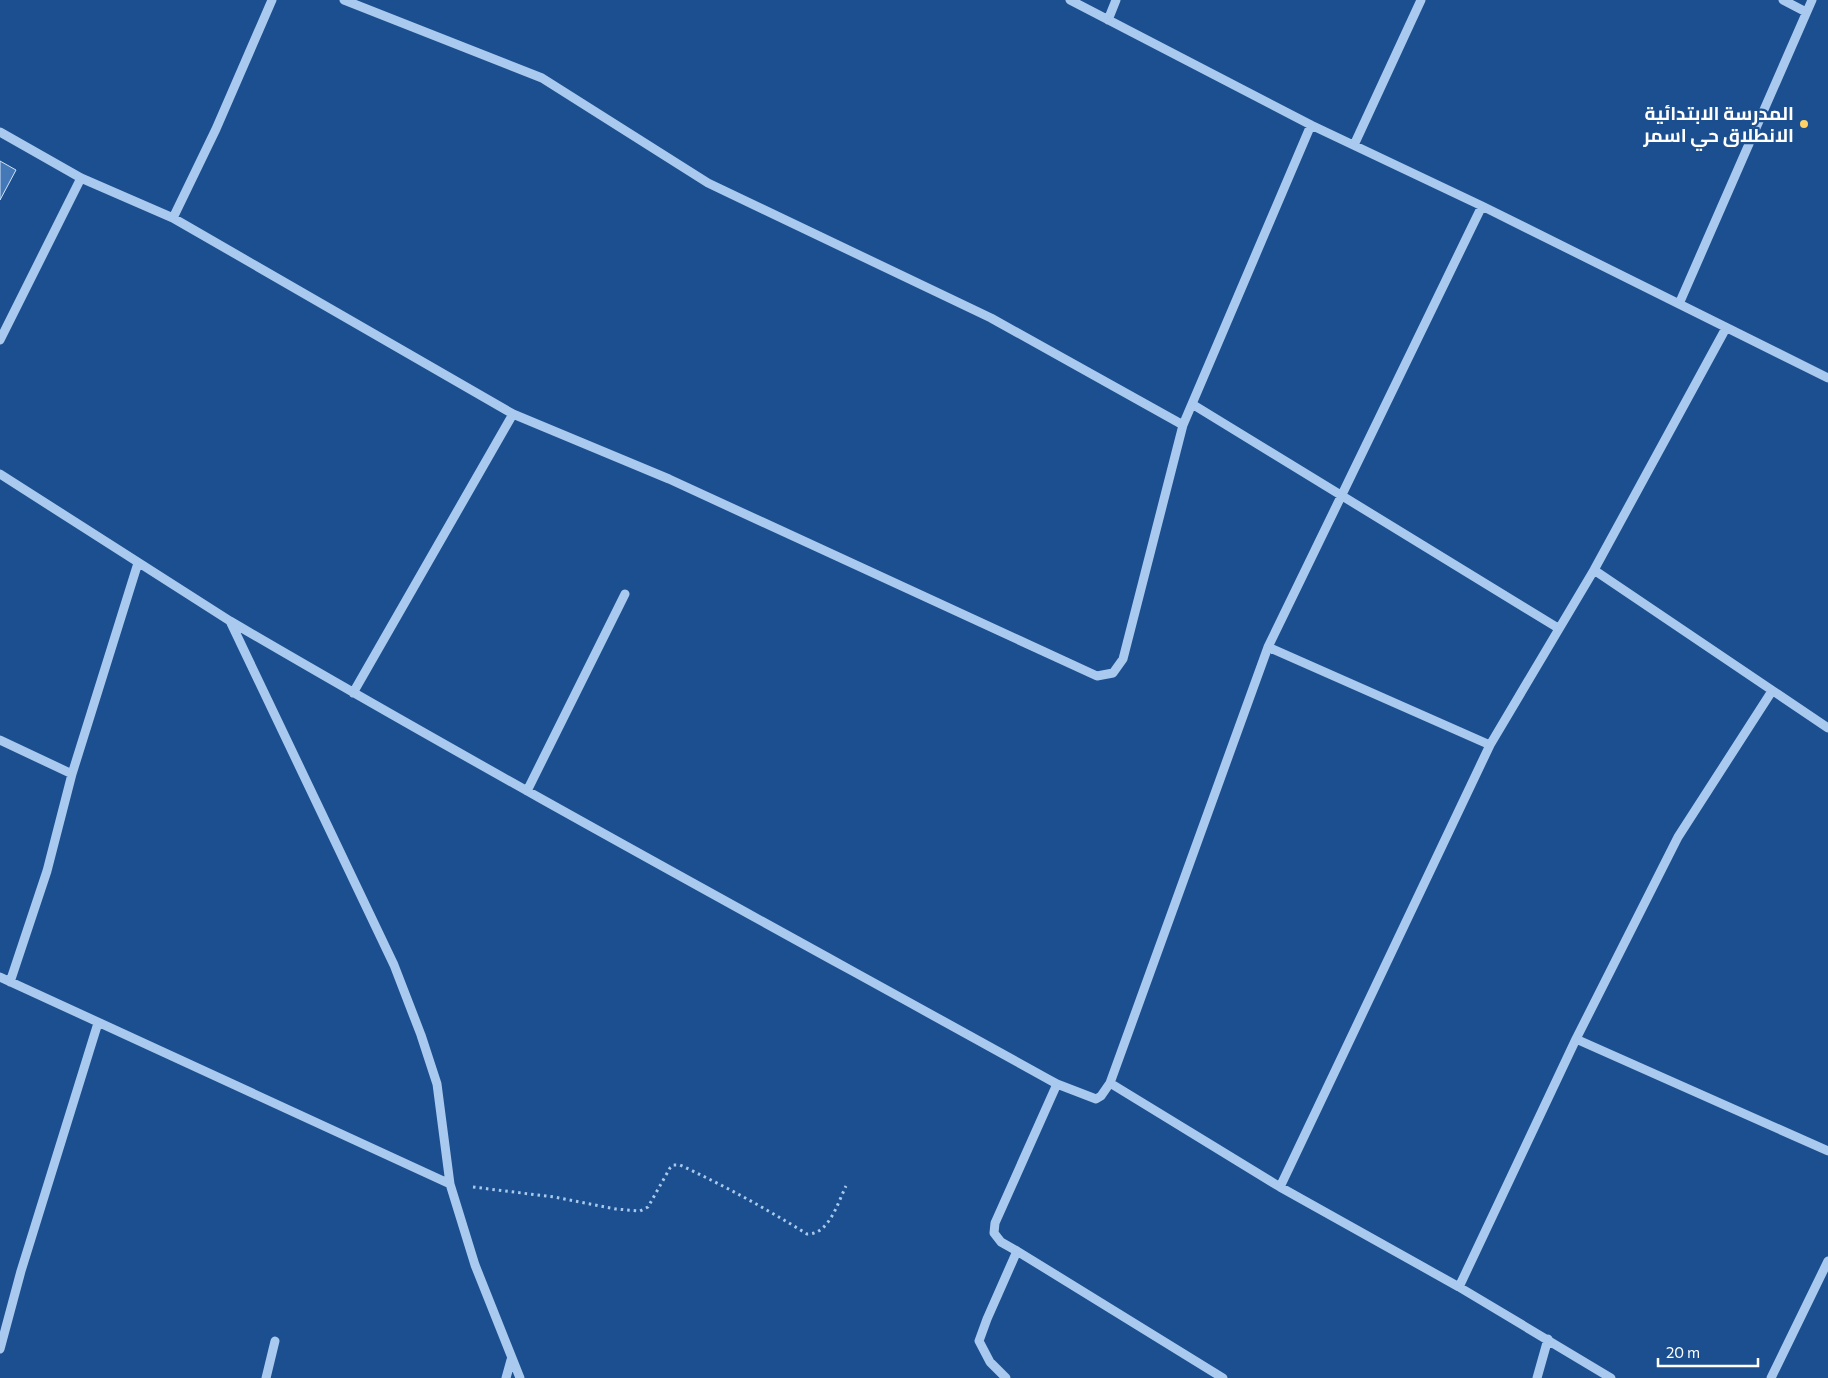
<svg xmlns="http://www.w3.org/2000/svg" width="1828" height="1378" viewBox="0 0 1828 1378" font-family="Commissioner,Cairo,sans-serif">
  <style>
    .building { fill: #4478b7; stroke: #cfe3fa }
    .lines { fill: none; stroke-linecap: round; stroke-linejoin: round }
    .path { stroke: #a9c9ee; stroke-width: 3; stroke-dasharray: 2.5 4; stroke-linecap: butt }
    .minor { stroke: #a9c9ee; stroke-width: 9 }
    .poi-dot { fill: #ffd166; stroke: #1b4f8f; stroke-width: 2 }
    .labels { text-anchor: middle; stroke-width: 4.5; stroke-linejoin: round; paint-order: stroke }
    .poi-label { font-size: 19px; font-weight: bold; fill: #fff; stroke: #1b4f8f; text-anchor: end }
  </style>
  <rect width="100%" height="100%" fill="#1b4f8f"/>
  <path class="building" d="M0 161 16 170 0 200Z"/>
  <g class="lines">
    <path class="path" d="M473 1187 554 1197 616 1209 640 1211 648 1207 670 1168 673 1165H680C725 1186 765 1208 807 1234 829 1235 838 1202 846 1186"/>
    <path class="minor" d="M344 0 542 78 708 183 991 318 1183 425
      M1070 0 1311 125 1482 206 1828 378
      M1783 0 1806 12
      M1108 20 1116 0
      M0 132 81 178 173 218 513 414 669 479 1097 676 1113 673 1123 659 1183 425 1311 125
      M1354 145 1421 0
      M173 218 216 129 272 0
      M1679 304 1812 0
      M0 340 81 178
      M1192 404 1558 628
      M0 474 230 621 394 965 421 1035 437 1084 450 1184 475 1265 520 1378
      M1594 570 1828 728
      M230 621C503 781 781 931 1057 1084L1096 1099 1101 1096 1110 1083 1280 1187 1459 1287 1611 1378
      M1268 647 1490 745
      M353 693 513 414
      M0 740 72 774
      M527 791 625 594
      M0 977 450 1184
      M10 982 47 871 72 774 138 563
      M1576 1039 1828 1151
      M1110 1083 1268 647 1482 206
      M1280 1187 1490 745 1594 570 1726 328
      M1017 1251 1223 1378
      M1459 1287 1576 1039 1678 837 1772 691
      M0 1349 21 1271 98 1023
      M266 1378 275 1341
      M506 1378 511 1360
      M1006 1378 990 1362 979 1341 987 1319 1017 1251 1001 1242 994 1233 995 1223 1057 1084
      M1537 1378 1548 1339
      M1771 1378 1828 1261"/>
  </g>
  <circle class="poi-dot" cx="1804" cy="124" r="5"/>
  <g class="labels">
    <g class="poi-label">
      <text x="1794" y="120">المدرسة الابتدائية<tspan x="1794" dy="22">الانطلاق حي اسمر</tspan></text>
    </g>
  </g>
  <path d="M1658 1358v8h100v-8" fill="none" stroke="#ffffff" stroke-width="2.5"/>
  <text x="1666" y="1358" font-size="15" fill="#ffffff" stroke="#1b4f8f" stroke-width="4" paint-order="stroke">20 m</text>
</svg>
